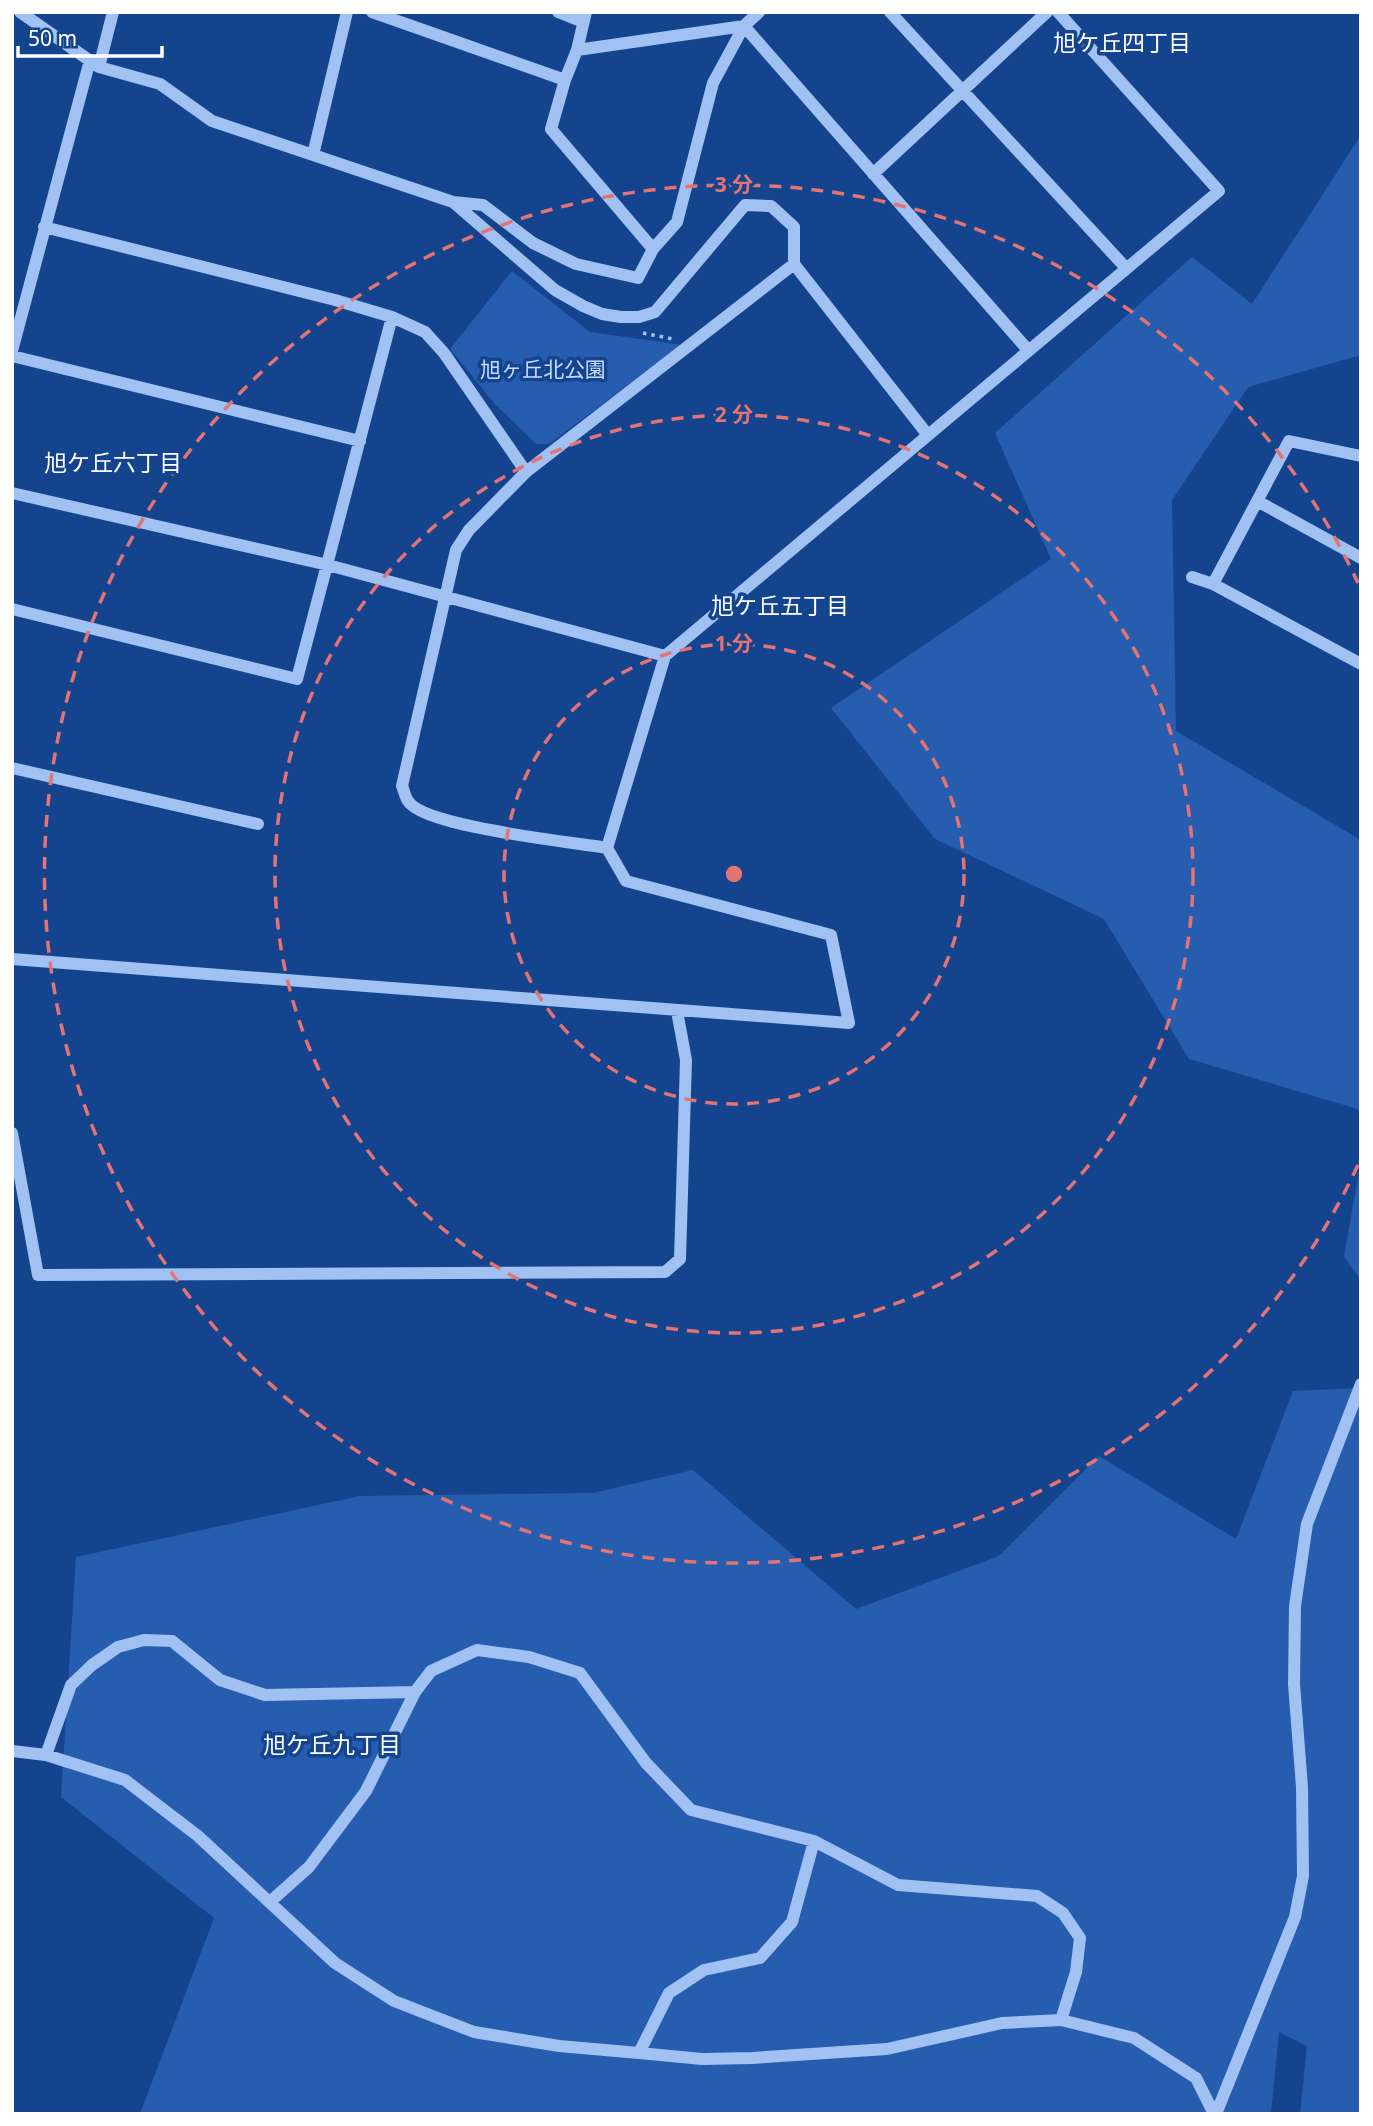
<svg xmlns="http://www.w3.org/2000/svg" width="1373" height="2126" viewBox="0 0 1373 2126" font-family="'Noto Sans','Noto Sans JP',sans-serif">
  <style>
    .green { fill: #275dae }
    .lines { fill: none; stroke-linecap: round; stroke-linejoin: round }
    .path { stroke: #a0c1f1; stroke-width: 3.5; stroke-dasharray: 3.5 5; stroke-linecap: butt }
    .minor { stroke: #a0c1f1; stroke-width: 12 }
    .ring { fill: none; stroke: #e47373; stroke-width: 3.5; stroke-dasharray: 12 9 }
    .labels { text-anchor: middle; stroke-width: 7; stroke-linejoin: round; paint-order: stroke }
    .park-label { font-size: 21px; fill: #c7dcfc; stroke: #15448f }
    .neighbourhood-label { font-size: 23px; fill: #fff; stroke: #15448f }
    .centre { fill: #e47373; stroke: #15448f; stroke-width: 3.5 }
    .ring-label { font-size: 21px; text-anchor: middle; font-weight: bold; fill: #e47373; stroke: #15448f; stroke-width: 7; stroke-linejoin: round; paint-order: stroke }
  </style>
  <rect width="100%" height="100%" fill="#15448f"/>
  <path class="green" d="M1361 135V355L1248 387 1172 500 1176 731 1361 840V1110L1189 1059 1104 919 935 839 831 708 1051 559 995 433 1192 257 1252 304Z
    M512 271 590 332 682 345 549 444H536L495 404 450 349Z
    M1361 1159V1280L1344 1257Z
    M1361 1388V2114H1300L1307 2046 1279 2032 1271 2114H140L214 1918 61 1797 76 1557 360 1496 593 1493 693 1470 856 1609 999 1556 1099 1456 1236 1539 1293 1391Z"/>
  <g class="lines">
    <path class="path" d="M643 333 673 339"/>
    <path class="minor" d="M20 12 99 67 160 84 212 121 453 202 555 290 583 306 602 314 621 317H639L655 312 745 205 771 206 794 227V264L927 434
      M372 12 565 80 577 50 744 26 759 12
      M558 12 583 22
      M890 12 1126 268
      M577 50 586 12
      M99 67 113 12
      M565 80 551 129 653 249
      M313 155 347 12
      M873 174 1047 12
      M453 202 483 205 533 243 576 264 638 278 653 249 677 222 713 83 744 26 1028 350
      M44 227 335 300 392 317 425 332 444 353 526 472 794 264
      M12 351 90 60
      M12 356 360 441
      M526 472 469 530 456 550 402 786C404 790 405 797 408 801 424 827 572 842 607 848L665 656
      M12 493 328 565 665 656 1219 191 1058 12
      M1259 502 1361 558
      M1192 577 1213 584 1361 664
      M1213 584 1289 441 1361 456
      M12 609 297 679 392 317
      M12 768 258 824
      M12 959 849 1023 831 935 626 881 607 848
      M12 1133 38 1275 665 1272 680 1259 686 1060 677 1011
      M12 1751 46 1755 125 1780 198 1836 335 1963 394 2001 474 2032 559 2046 639 2053 702 2059 752 2058 887 2049 1002 2023 1061 2020 1134 2038 1196 2078 1214 2114
      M46 1755 71 1685 92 1665 118 1647 144 1640 172 1641 220 1680 265 1695 415 1692
      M271 1901 309 1867 366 1791 415 1692 431 1671 477 1650 529 1657 580 1673 646 1763 691 1810 814 1841 898 1885 1037 1896 1063 1913 1080 1938 1076 1972 1061 2020
      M639 2053 669 1993 704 1970 760 1958 792 1922 814 1841
      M1216 2114 1295 1917 1303 1876 1302 1787 1294 1684 1295 1606 1307 1524 1361 1384"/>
  </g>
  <g class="ring">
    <circle cx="734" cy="874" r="230"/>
    <circle cx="734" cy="874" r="459"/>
    <path d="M1358 1165A689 689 0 1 1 1358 583"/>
  </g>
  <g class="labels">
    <g class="park-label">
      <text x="543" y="377">旭ヶ丘北公園</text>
    </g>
    <g class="neighbourhood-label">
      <text x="1122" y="51">旭ケ丘四丁目</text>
      <text x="113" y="471">旭ケ丘六丁目</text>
      <text x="780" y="614">旭ケ丘五丁目</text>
      <text x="332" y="1753">旭ケ丘九丁目</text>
    </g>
  </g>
  <circle cx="734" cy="874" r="10" class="centre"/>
  <g class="ring-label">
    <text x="734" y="192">3 分</text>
    <text x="734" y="422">2 分</text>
    <text x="734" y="651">1 分</text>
  </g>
  <rect width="1373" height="2126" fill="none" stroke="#ffffff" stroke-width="28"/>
  <path d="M18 46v10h144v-10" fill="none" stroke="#ffffff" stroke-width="3.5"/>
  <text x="28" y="46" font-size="21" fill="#ffffff" stroke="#15448f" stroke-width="5" paint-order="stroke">50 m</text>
</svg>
